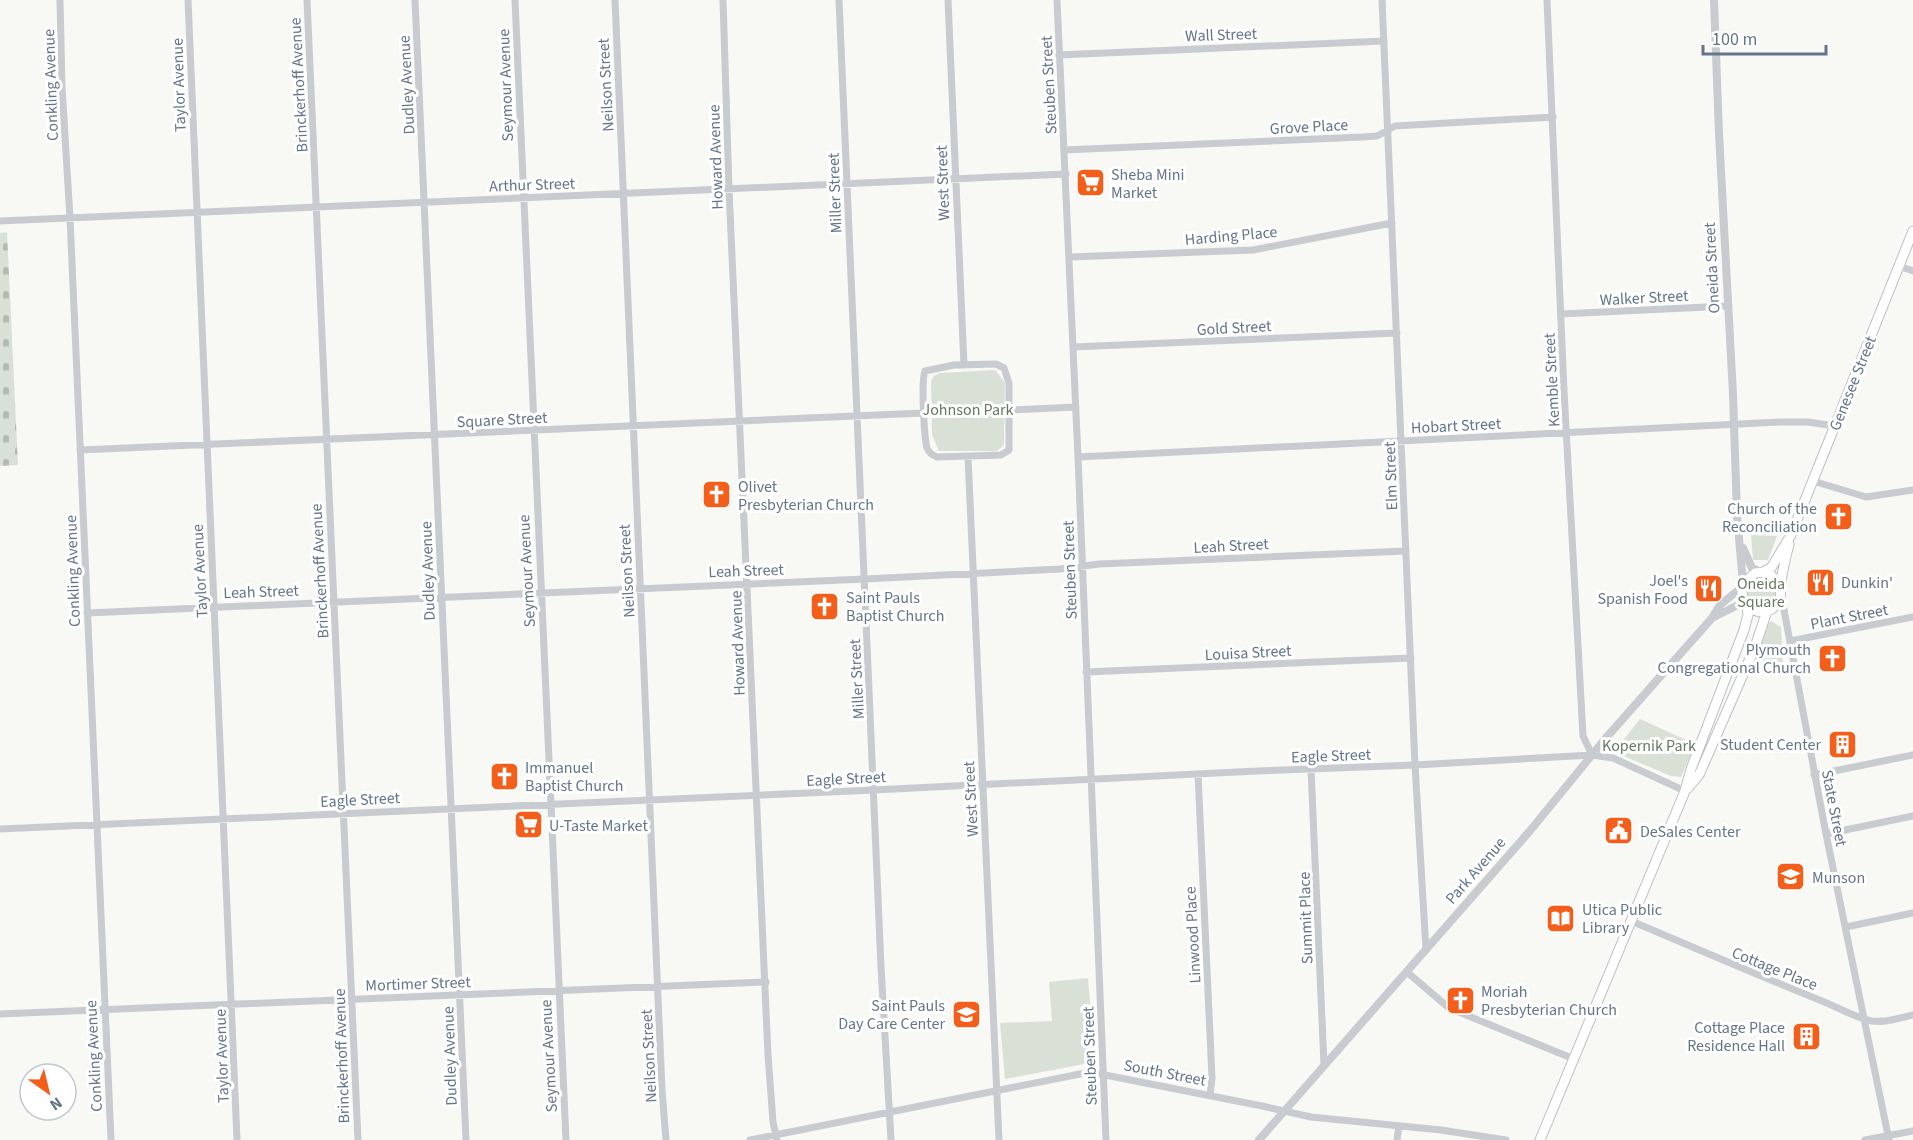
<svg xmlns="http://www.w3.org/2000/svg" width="1913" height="1140" viewBox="0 0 1913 1140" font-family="'Source Sans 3',sans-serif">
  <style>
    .cemetery { fill: url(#cemetery-stones) }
    .park { fill: #d9e1d6 }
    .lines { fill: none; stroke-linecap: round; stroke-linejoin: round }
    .secondary-casing { stroke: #bcc0c6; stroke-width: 11 }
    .minor { stroke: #c8cbcf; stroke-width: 7 }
    .tertiary { stroke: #c8cbcf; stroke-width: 8 }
    .secondary { stroke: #fff; stroke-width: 9 }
    .labels { text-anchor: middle; stroke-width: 6; stroke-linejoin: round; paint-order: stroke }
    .street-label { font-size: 16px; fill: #647589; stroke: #fff }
    .poi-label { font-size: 16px; fill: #647589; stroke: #fff; text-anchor: start }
    .park-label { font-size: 16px; fill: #637a60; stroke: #fff }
  </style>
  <defs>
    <pattern id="cemetery-stones" width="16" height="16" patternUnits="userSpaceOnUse" patternTransform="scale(1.5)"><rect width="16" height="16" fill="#d9e1d6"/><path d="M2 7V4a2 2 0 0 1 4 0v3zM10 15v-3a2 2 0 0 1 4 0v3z" fill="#b4bbb3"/></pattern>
  </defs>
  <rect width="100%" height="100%" fill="#f8f8f5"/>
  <path class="cemetery" d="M7 232 18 465 0 466V233Z"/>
  <path class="park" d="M995 370 1005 383 1004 445 997 451H939L932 435 931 381 934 376 940 373Z
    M1751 535 1777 536 1768 560H1753Z
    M1763 572 1778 581 1776 606 1751 609 1742 587Z
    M1771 621 1781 627 1783 664 1763 661C1759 651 1762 628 1771 621Z
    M1640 719 1695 744 1681 777 1671 776 1614 752Z
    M1088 978 1095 1062 1005 1079 1000 1023 1052 1021 1049 982Z"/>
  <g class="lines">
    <defs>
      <path id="secondary" d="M1763 572 1771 568 1791 535 1913 231
        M1780 587C1776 576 1767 571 1755 573L1743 584C1736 610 1769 623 1779 600 1782 594 1780 588 1781 581 1783 569 1786 556 1789 544
        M1687 789 1699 775 1755 647 1767 611
        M1540 1140 1685 791 1691 769 1744 630 1748 615 1747 606"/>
    </defs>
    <use href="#secondary" class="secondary-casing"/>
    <path class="minor" d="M60 0 62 87 70 218 111 1140
      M188 0 237 1140
      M307 0 358 1140
      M415 0 466 1140
      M515 0 566 1140
      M615 0 662 1090 666 1140
      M723 0 729 189 768 1055 773 1122 777 1140
      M839 0 881 967 891 1140
      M948 0 964 365
      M1057 0 1078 457 1106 1140
      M1382 0 1415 765 1426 950
      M1547 0 1564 391 1583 736 1592 755
      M1059 55 1384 41
      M1064 150 1362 137 1377 136 1395 126 1553 117
      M0 221 1066 174
      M1070 257 1253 250 1392 223
      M1899 266 1913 271
      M1561 314 1728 306
      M1073 347 1397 333
      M996 364 1004 368 1009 383V450L1001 455 937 457C932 455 929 453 927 448 924 436 921 381 925 371L954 365Z
      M1010 410 1076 407
      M80 450 924 413
      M968 457 999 1140
      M1078 457 1780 422H1808L1835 426
      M1813 481 1866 497 1913 490
      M1781 594 1826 834 1889 1140
      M87 613 865 579 1060 569 1099 564 1406 551
      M1790 641 1913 617
      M1086 672 1411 658
      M1311 769 1324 1065
      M1198 774 1212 1078 1210 1095
      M1814 775 1913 755
      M0 829 874 790 1257 771 1415 765 1592 755 1613 758 1685 791
      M1826 834 1913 816
      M1631 921C1693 947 1755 974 1817 999 1831 1004 1860 1020 1872 1021 1886 1023 1900 1018 1913 1015
      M1846 927 1913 913
      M1407 972 1449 1008 1574 1059
      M0 1014 766 982
      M750 1140 1090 1072 1262 1106 1311 1117 1441 1130 1506 1140
      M1397 1140 1399 1126
      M1865 1140 1913 1131"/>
    <path class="tertiary" d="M1714 0 1719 134 1733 394 1737 515 1743 584
      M1743 548 1752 568 1761 572
      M1712 618 1744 602
      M1259 1140 1529 832 1605 739 1712 618 1720 605 1742 587"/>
    <use href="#secondary" class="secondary"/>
  </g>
  <defs>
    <symbol id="supermarket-square" viewBox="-11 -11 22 22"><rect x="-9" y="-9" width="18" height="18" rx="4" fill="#f35f1a" stroke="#fff"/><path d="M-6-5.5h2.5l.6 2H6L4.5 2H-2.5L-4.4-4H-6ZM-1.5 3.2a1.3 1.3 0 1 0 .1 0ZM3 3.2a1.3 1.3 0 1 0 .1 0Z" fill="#fff"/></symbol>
    <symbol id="church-square" viewBox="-11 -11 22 22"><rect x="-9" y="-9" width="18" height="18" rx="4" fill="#f35f1a" stroke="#fff"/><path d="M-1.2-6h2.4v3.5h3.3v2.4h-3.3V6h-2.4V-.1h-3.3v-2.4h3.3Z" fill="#fff"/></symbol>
    <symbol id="restaurant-square" viewBox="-11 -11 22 22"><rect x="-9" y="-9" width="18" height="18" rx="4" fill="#f35f1a" stroke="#fff"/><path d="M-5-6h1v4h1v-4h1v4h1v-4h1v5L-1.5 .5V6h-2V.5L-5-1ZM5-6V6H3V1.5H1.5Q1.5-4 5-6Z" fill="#fff"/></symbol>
    <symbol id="building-square" viewBox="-11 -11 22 22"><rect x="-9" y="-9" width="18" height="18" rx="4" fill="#f35f1a" stroke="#fff"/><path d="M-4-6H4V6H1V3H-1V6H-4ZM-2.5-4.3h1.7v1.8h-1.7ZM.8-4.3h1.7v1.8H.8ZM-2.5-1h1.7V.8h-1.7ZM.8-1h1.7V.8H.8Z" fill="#fff"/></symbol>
    <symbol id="civic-square" viewBox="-11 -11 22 22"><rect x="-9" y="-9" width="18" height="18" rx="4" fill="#f35f1a" stroke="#fff"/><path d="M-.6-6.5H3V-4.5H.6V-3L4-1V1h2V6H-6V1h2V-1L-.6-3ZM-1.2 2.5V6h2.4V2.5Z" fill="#fff"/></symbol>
    <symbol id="university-square" viewBox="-11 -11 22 22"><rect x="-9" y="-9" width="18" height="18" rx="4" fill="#f35f1a" stroke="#fff"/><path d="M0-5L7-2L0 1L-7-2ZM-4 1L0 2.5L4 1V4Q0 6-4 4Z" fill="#fff"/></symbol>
    <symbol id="library-square" viewBox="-11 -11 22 22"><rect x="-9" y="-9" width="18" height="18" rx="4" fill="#f35f1a" stroke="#fff"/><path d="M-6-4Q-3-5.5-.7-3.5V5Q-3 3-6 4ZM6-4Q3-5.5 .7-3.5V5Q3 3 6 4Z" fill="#fff"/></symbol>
    <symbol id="school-square" viewBox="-11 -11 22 22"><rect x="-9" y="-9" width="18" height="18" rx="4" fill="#f35f1a" stroke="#fff"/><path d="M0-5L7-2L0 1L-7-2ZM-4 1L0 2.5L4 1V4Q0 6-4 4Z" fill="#fff"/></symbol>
  </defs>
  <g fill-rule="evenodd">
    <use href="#supermarket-square" x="1074" y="166" width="33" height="33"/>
    <use href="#church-square" x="700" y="478" width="33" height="33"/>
    <use href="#church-square" x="1822" y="500" width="33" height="33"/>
    <use href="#restaurant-square" x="1804" y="566" width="33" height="33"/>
    <use href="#restaurant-square" x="1692" y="572" width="33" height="33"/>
    <use href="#church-square" x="808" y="590" width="33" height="33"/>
    <use href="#church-square" x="1816" y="642" width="33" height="33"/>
    <use href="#building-square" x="1826" y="728" width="33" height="33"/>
    <use href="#church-square" x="488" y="760" width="33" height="33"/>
    <use href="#supermarket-square" x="512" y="808" width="33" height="33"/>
    <use href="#civic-square" x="1602" y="814" width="33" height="33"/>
    <use href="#university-square" x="1774" y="860" width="33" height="33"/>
    <use href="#library-square" x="1544" y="902" width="33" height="33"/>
    <use href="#church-square" x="1444" y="984" width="33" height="33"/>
    <use href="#school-square" x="950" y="998" width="33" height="33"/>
    <use href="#building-square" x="1790" y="1020" width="33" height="33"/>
  </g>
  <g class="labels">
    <g class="street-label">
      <text transform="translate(1221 34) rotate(-2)" y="6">Wall Street</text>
      <text transform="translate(50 85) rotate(-92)" y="6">Conkling Avenue</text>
      <text transform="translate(178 85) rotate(-92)" y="6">Taylor Avenue</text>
      <text transform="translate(298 85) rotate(-93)" y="6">Brinckerhoff Avenue</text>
      <text transform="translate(406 85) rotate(-93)" y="6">Dudley Avenue</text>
      <text transform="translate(505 85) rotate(-92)" y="6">Seymour Avenue</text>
      <text transform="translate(605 85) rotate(-93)" y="6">Neilson Street</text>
      <text transform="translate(1048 85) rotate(-93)" y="6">Steuben Street</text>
      <text transform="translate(1309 126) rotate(-3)" y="6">Grove Place</text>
      <text transform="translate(715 157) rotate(-92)" y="6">Howard Avenue</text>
      <text transform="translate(942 183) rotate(-92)" y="6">West Street</text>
      <text transform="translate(532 184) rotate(-2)" y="6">Arthur Street</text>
      <text transform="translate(834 193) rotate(-92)" y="6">Miller Street</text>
      <text transform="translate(1231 235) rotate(-5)" y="6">Harding Place</text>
      <text transform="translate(1711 268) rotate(-93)" y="6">Oneida Street</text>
      <text transform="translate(1644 297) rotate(-3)" y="6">Walker Street</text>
      <text transform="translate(1234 327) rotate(-3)" y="6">Gold Street</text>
      <text transform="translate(1551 380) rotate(-93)" y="6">Kemble Street</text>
      <text transform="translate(1852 383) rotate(-68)" y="6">Genesee Street</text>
      <text transform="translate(502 419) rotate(-3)" y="6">Square Street</text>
      <text transform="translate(1456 425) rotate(-3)" y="6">Hobart Street</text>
      <text transform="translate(1390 476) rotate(-92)" y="6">Elm Street</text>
      <text transform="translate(1231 545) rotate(-3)" y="6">Leah Street</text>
      <text transform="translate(746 570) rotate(-2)" y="6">Leah Street</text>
      <text transform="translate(1069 570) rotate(-92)" y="6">Steuben Street</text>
      <text transform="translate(72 571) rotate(-92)" y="6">Conkling Avenue</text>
      <text transform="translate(199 571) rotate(-93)" y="6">Taylor Avenue</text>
      <text transform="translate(319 571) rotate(-93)" y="6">Brinckerhoff Avenue</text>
      <text transform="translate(427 571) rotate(-92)" y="6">Dudley Avenue</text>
      <text transform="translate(526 571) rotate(-93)" y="6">Seymour Avenue</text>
      <text transform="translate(626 571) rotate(-93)" y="6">Neilson Street</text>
      <text transform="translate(261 591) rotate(-2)" y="6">Leah Street</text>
      <text transform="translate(1849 616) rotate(-11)" y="6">Plant Street</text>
      <text transform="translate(737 643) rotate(-92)" y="6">Howard Avenue</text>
      <text transform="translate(1248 652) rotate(-3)" y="6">Louisa Street</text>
      <text transform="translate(856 679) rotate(-93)" y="6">Miller Street</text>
      <text transform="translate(1331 755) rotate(-2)" y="6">Eagle Street</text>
      <text transform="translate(846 778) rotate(-3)" y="6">Eagle Street</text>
      <text transform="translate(360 799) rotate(-3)" y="6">Eagle Street</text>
      <text transform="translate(970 799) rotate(-93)" y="6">West Street</text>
      <text transform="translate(1835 808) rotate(79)" y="6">State Street</text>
      <text transform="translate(1475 870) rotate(-49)" y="6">Park Avenue</text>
      <text transform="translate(1305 918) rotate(-92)" y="6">Summit Place</text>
      <text transform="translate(1192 935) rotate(-93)" y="6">Linwood Place</text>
      <text transform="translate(1775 968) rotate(22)" y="6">Cottage Place</text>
      <text transform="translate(418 983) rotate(-2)" y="6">Mortimer Street</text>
      <text transform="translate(93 1056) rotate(-93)" y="6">Conkling Avenue</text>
      <text transform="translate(221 1056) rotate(-92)" y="6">Taylor Avenue</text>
      <text transform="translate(341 1056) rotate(-92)" y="6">Brinckerhoff Avenue</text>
      <text transform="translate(449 1056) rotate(-92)" y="6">Dudley Avenue</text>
      <text transform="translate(548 1056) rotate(-93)" y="6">Seymour Avenue</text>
      <text transform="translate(648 1056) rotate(-93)" y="6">Neilson Street</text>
      <text transform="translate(1089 1056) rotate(-92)" y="6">Steuben Street</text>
      <text transform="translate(1165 1072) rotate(11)" y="6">South Street</text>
    </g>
    <g class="poi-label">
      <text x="1111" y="180">Sheba Mini<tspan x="1111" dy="18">Market</tspan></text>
      <text x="738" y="492">Olivet<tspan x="738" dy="18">Presbyterian Church</tspan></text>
      <text x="1817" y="514" text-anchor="end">Church of the<tspan x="1817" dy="18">Reconciliation</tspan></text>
      <text x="1688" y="586" text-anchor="end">Joel's<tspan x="1688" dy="18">Spanish Food</tspan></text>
      <text x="1841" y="588">Dunkin'</text>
      <text x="846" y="603">Saint Pauls<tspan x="846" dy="18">Baptist Church</tspan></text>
      <text x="1811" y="655" text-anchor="end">Plymouth<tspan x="1811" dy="18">Congregational Church</tspan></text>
      <text x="1821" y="750" text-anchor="end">Student Center</text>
      <text x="525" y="773">Immanuel<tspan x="525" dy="18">Baptist Church</tspan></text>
      <text x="549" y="831">U-Taste Market</text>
      <text x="1640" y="837">DeSales Center</text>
      <text x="1812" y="883">Munson</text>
      <text x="1582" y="915">Utica Public<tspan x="1582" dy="18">Library</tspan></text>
      <text x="1481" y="997">Moriah<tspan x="1481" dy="18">Presbyterian Church</tspan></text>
      <text x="945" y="1011" text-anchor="end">Saint Pauls<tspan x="945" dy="18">Day Care Center</tspan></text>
      <text x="1785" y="1033" text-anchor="end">Cottage Place<tspan x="1785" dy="18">Residence Hall</tspan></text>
    </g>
    <g class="park-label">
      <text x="968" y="415">Johnson Park</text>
      <text x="1761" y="589">Oneida<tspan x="1761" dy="18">Square</tspan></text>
      <text x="1649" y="751">Kopernik Park</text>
    </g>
  </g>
  <g transform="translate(48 1092) rotate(146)"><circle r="28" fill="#ffffff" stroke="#c1c8d0" stroke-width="1.5"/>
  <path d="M0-4.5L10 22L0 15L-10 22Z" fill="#f35f1a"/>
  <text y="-9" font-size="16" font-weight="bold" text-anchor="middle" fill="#647589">N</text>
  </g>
  <path d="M1703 45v9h123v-9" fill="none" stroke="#647589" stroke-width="3"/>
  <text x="1712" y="45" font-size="18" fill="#647589" stroke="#ffffff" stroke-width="4.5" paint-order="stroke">100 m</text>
</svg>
